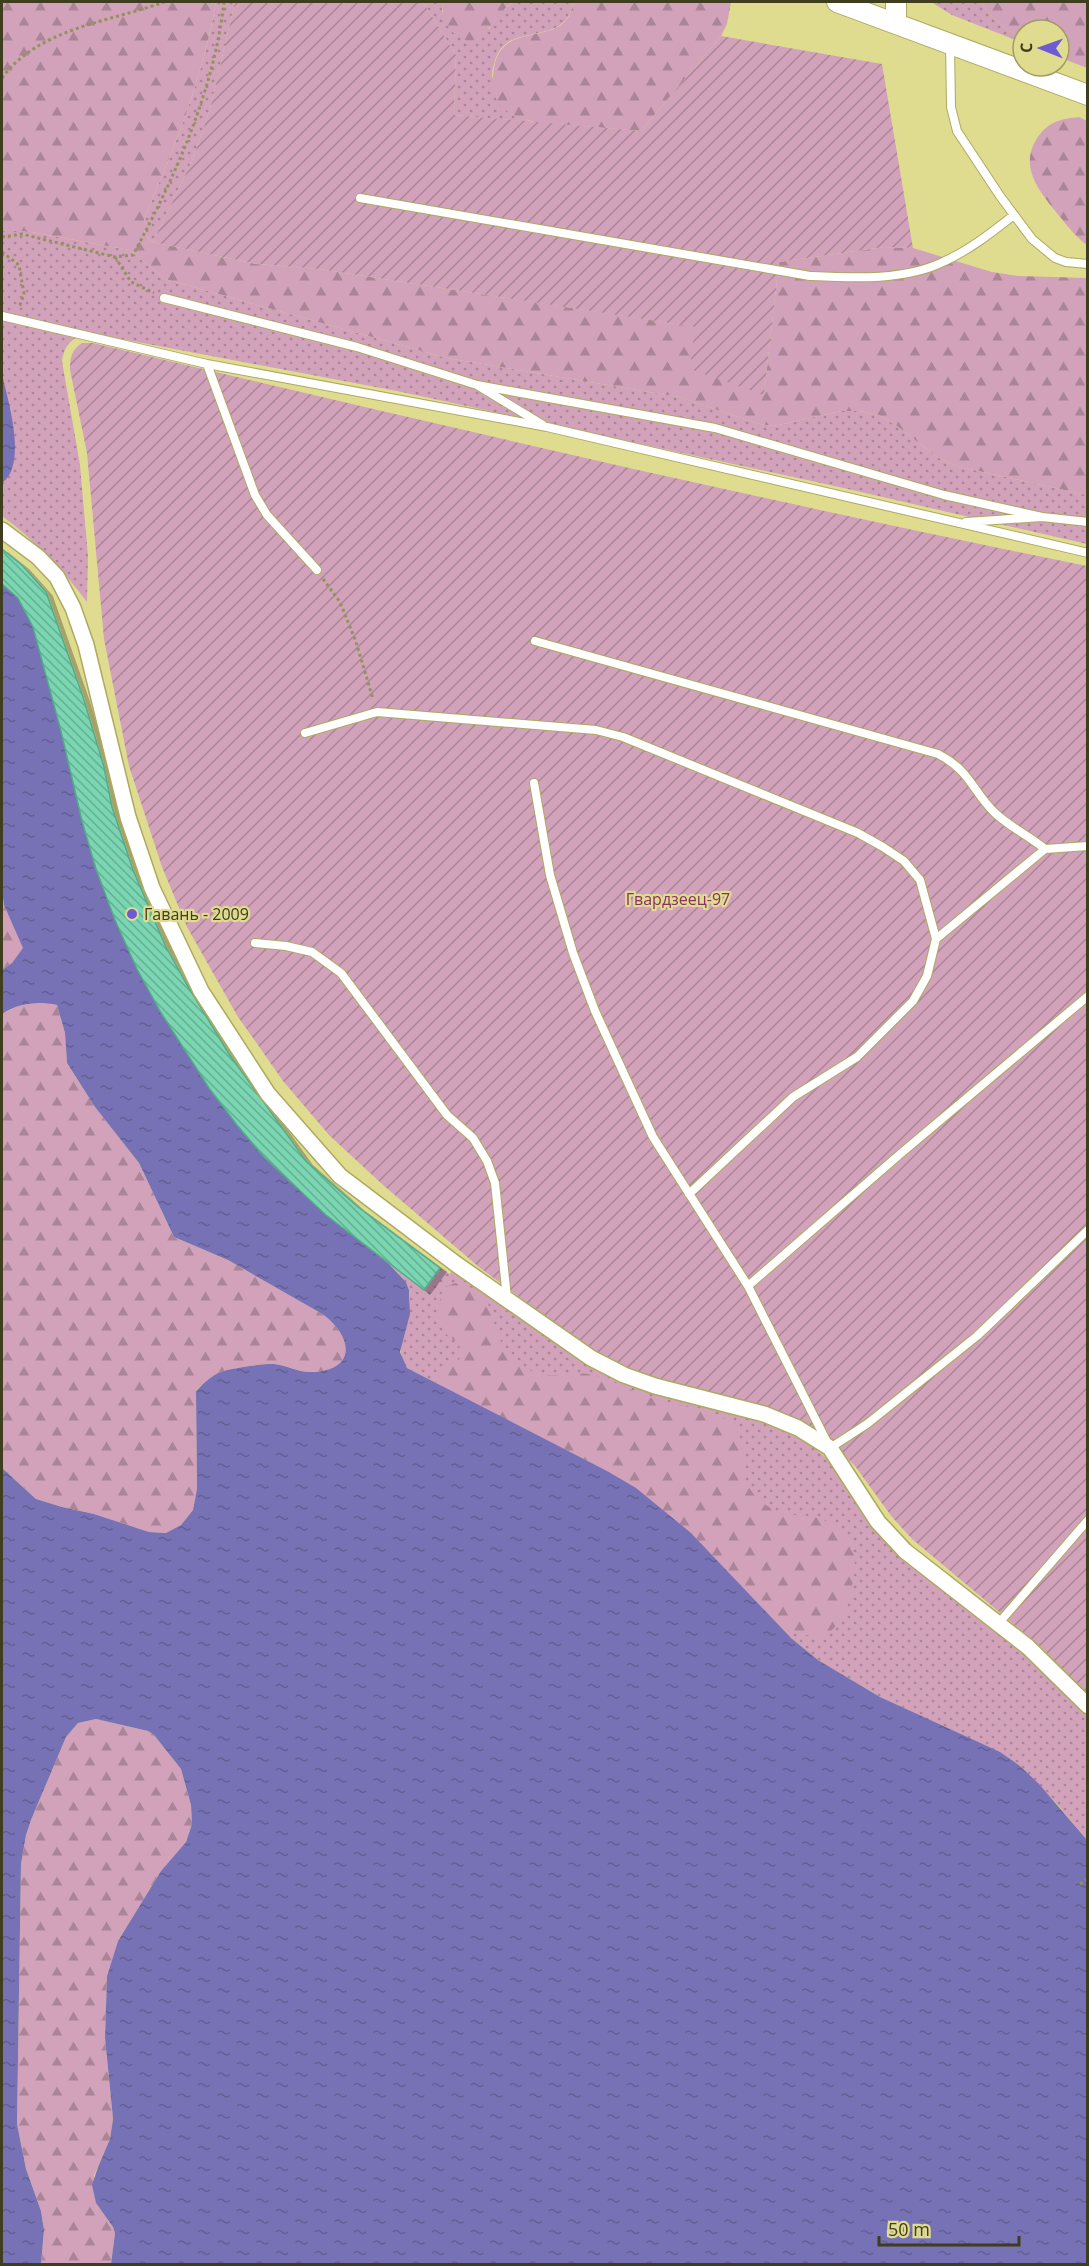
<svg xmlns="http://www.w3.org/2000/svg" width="1089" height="2266" viewBox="0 0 1089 2266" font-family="'Open Sans',sans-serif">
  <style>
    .grass { fill: url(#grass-dots) }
    .forest { fill: url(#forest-firs) }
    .garden { fill: url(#garden-furrows) }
    .water { fill: url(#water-ripples) }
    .building { fill: url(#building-back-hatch); stroke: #54aa8a; stroke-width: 1.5; filter: url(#shadow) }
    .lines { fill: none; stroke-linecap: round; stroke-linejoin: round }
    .service-casing { stroke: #adaa5f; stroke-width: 10 }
    .minor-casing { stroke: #adaa5f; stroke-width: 18 }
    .tertiary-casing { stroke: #adaa5f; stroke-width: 22 }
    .path { stroke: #94925b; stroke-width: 3; stroke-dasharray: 3 3; stroke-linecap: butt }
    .service { stroke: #fff; stroke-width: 8 }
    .minor { stroke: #fff; stroke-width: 15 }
    .tertiary { stroke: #fff; stroke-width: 20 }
    .poi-dot { fill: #6e5ad4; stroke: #dfdc90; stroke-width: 2 }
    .labels { text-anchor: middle; stroke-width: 4.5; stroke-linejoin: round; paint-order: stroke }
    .park-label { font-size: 16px; fill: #893166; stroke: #dfdc90 }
    .poi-label { font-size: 16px; fill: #3e3d1d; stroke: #dfdc90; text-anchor: start }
  </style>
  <defs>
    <pattern id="grass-dots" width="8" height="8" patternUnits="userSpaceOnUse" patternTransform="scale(1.5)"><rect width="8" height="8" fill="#d1a2ba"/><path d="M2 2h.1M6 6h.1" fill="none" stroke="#ab8597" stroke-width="1.8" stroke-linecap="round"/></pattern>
    <pattern id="forest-firs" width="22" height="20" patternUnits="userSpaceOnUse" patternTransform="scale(1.5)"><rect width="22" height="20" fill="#d1a2ba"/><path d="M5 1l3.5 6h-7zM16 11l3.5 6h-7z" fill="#ab8597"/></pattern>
    <pattern id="garden-furrows" width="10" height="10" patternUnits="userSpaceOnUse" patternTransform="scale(1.5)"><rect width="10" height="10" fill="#d1a2ba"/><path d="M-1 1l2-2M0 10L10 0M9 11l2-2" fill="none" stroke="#ab8597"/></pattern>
    <pattern id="water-ripples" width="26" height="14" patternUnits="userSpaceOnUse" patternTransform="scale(1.5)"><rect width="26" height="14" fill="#7771b5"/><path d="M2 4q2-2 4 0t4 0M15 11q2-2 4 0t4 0" fill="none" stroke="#635e93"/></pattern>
    <pattern id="building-back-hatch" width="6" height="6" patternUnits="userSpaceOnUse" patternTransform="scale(1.5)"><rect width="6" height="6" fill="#7ad6b2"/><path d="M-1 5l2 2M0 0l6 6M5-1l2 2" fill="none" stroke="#65af90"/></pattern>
    <filter id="shadow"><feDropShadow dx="6" dy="4" stdDeviation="0" flood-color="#0004"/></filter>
  </defs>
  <rect width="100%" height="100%" fill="#dfdc90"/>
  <path class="grass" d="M216 2H235L210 109 192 161 153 242C142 236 143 225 146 214 176 144 203 77 216 2Z
    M423 2H442V12L489 29 497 15 513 2H573C567 48 508 21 496 58 494 62 492 71 492 76 494 86 507 105 512 114L532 122 454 115 456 55Z
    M931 2H981C991 18 1006 30 1023 39V43L952 15Z
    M2 231H26L129 250 165 279 447 358 679 397 759 424 774 426 841 411H860L879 415 897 426 937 457 956 466 1087 495V544L839 487 402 392 90 333C73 337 65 343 62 361L80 465 88 556 87 602C62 569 35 540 2 516Z
    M389 1264 424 1290 440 1268 450 1274 456 1264 563 1344 762 1418 797 1435 824 1456 843 1478 992 1628 1026 1656 1087 1716V1840L1056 1803 1020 1766 1000 1753 880 1697 818 1660 791 1638 607 1471 407 1368C390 1347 415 1316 409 1290 407 1280 396 1271 389 1264Z"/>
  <path class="forest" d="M2 2H216C202 80 177 141 146 214 143 225 142 236 153 242L256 264 319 269 696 327 764 394 779 262 884 247 913 248 992 272 1018 276 1087 278V495L956 466 937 457 897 426 879 415 860 411H841L774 426 759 424 679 397 447 358 165 279 129 250 26 231H2Z
    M442 2H513C495 12 481 56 456 35 445 26 442 15 442 2Z
    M573 2H731L727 24 721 36 641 131C616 129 592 127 567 125 556 124 542 124 531 121 519 118 501 111 497 100 492 89 492 80 494 68 502 16 567 52 573 2Z
    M981 2H1087V68L1059 57V30H1023V39C1006 30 991 18 981 2Z
    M1079 117 1087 121V245C1077 238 1069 228 1061 218 1043 196 1018 169 1036 140 1047 122 1060 119 1079 117Z
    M2 891 4 905 24 948 12 963 2 970Z
    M40 1001 57 1005 65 1033 67 1063 95 1107 139 1163 174 1237 228 1260 324 1315C354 1339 356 1371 311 1372 299 1372 286 1365 274 1364 260 1364 240 1367 227 1370 215 1373 206 1382 196 1390L197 1489 193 1510 181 1525 166 1533 149 1532 94 1514 62 1507 36 1499 2 1468V1014L22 1004Z
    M455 1283C465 1285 477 1288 483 1296 492 1307 493 1321 498 1334 503 1351 518 1364 534 1372 550 1380 570 1371 588 1374 611 1378 636 1394 660 1401 678 1406 700 1407 717 1415 756 1433 735 1461 750 1489 756 1499 771 1510 782 1513 791 1515 800 1515 809 1516 844 1522 861 1546 853 1581 847 1608 847 1616 826 1636 808 1637 795 1634 778 1625L691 1533 636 1488 607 1471 442 1387 439 1379 442 1368 458 1361 462 1355 458 1342C435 1333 437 1309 443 1288Z
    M96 1719 148 1731 154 1735 181 1769 191 1805 192 1824 186 1842 161 1871 118 1941 107 1976 105 2038 113 2119 110 2139 94 2176 96 2203 113 2227 115 2233 111 2264H41L44 2230 41 2211 26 2169 17 2124 21 1864 26 1835 31 1820 66 1737 78 1723Z"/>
  <path class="garden" d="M235 2H423L456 55 454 115 641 131 721 36 882 64 913 248 884 247 779 262 764 395 690 369 695 327 319 269 256 264 153 242 192 161 210 109Z
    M82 343H93C423 421 754 499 1087 566V1694L1041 1647 912 1539 892 1517 855 1466 837 1448 687 1389 631 1372 605 1359 564 1331 479 1267 383 1185 329 1135 283 1081 260 1048 238 1017 187 927 162 867 129 766 104 639 87 453 70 370C70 358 71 350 82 343Z"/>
  <path class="water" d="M2 374C8 401 28 464 2 483Z
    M2 584 18 598 33 627 61 731 82 821 96 869 160 1011 209 1088 237 1125 264 1157 326 1215 389 1264 406 1282 409 1290 410 1314 400 1352 407 1368 607 1471 636 1488 691 1533 791 1638 818 1660 880 1697 1000 1752 1020 1766 1039 1784 1087 1840V2264H111L115 2233 113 2227 96 2203 92 2185 98 2167 110 2139 113 2119 105 2038 107 1976 118 1941 161 1871 186 1842 192 1824 191 1805 181 1769 154 1735 148 1731 96 1719 78 1723 66 1737 31 1820 26 1835 21 1864 17 2124 26 2169 41 2211 44 2230 41 2264H2V1468L36 1499 62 1507 94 1514 149 1532 166 1533 181 1525 193 1510 197 1489 196 1391C205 1382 214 1373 227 1370 240 1367 260 1364 274 1364 286 1365 298 1372 310 1372 356 1371 354 1339 324 1315L228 1260 174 1237 139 1163 95 1107 67 1063 65 1033 57 1005C36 1001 20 1003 2 1014V970L12 963 23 948 4 905 2 891Z"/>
  <path class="building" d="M2 549 23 566 46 592 83 697 104 767 112 807 133 870 165 945 186 983 229 1054 306 1161 358 1207 440 1268 424 1290 326 1215 264 1157 237 1125 209 1088 160 1011 137 969 115 920 96 869 82 821 61 731 33 627 18 598 2 584Z"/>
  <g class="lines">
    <defs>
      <path id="service" d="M950 45 951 107 957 131 1000 196 1032 239 1055 258 1066 262 1088 264
        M360 198 810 276C852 278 906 281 945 261 971 249 992 232 1014 215
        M164 298 357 347 477 385 543 425
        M2 316 207 364 547 427 1088 553
        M207 364 255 495 267 515 317 570
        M477 385 715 428 944 495 1042 517
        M966 522 1042 517 1088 522
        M535 641 938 754C971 771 972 791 995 813 1010 827 1029 836 1045 849
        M305 733 377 712 596 730 623 737 858 833 883 847 904 861 920 880 936 939 927 976 913 1001 857 1057 793 1097 689 1194
        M534 783 550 875 573 953 595 1011 653 1137 748 1286 830 1448 867 1424 977 1336 1088 1230
        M936 939 1045 849 1088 846
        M255 943 286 946 312 952 341 973 447 1115 473 1138 487 1161 495 1183 507 1298
        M748 1286 899 1155 1088 996
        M998 1624 1088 1520"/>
      <path id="minor" d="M2 530 38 557 57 577 73 608 86 645 128 817 152 888 201 991 268 1094 340 1176 456 1264 591 1358 624 1375 655 1386 764 1414 798 1428 830 1448 878 1522 905 1551 1028 1647 1088 1706"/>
      <path id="tertiary" d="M837 2 1088 95
        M896 2V23"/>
    </defs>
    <use href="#service" class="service-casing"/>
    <use href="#minor" class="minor-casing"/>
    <use href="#tertiary" class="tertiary-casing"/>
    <path class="path" d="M2 78C39 28 109 22 164 2
      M2 237 22 234 115 257 133 255C175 177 214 91 224 2
      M2 252 19 265 24 294 20 305 17 306
      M115 257 131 282 154 293
      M323 579 340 602 356 642 373 699
      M1080 1884 1088 1879"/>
    <use href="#service" class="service"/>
    <use href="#minor" class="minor"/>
    <use href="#tertiary" class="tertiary"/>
  </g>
  <circle class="poi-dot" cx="132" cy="914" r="6"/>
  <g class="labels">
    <g class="park-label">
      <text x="678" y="905">Гвардзеец-97</text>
    </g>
    <g class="poi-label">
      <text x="144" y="920">Гавань - 2009</text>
    </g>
  </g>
  <rect width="1089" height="2266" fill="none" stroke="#3e3d1d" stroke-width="6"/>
  <g transform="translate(1041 48) rotate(271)"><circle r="28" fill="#dfdc90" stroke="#9f9c62" stroke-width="1.5"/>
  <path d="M0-4.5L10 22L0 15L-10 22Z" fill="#6e5ad4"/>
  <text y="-9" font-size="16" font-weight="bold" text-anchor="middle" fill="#3e3d1d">С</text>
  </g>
  <path d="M879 2236v9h140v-9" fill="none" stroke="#3e3d1d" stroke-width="3"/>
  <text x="888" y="2236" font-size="18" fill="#3e3d1d" stroke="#dfdc90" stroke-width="4.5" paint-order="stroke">50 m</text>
</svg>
